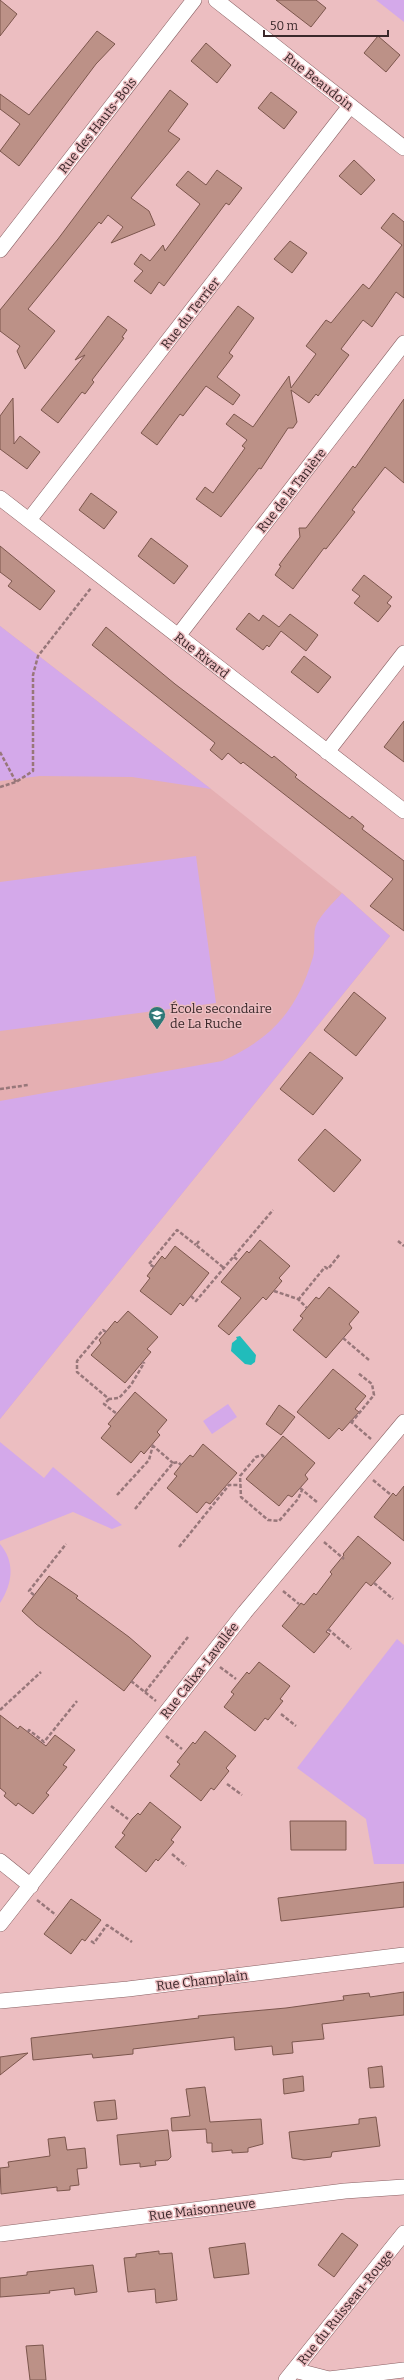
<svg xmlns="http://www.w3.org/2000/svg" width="404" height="2380" viewBox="0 0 404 2380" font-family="Bitter,serif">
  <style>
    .built { fill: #e5afb2 }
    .green { fill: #d4a9ea }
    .water { fill: #21bcbb }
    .building { fill: #bc9187; stroke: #7c564d }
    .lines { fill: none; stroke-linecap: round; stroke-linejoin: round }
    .street-casing { stroke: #896063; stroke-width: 16 }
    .path { stroke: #98777a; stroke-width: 2.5; stroke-dasharray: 4 2; stroke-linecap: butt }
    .street { stroke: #fff; stroke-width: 15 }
    .labels { text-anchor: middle; stroke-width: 3; stroke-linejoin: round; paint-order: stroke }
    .street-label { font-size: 13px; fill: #3a282a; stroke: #ecbec1 }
    .poi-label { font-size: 13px; fill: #3a282a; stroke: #ecbec1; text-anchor: start }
  </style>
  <rect width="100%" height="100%" fill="#ecbec1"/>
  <path class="built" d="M0 626 211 789 342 893 390 936 0 1419Z"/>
  <path class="green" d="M376 0H404V22Z
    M0 626 211 789 132 777 40 776 0 781Z
    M196 856 216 1003 0 1031V882Z
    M342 893 390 936 0 1419V1101L222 1061C273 1038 297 1010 313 957 316 947 312 932 317 923 323 912 334 902 342 893Z
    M228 1404 237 1417 212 1434 203 1421Z
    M0 1442 44 1478 53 1467 122 1525 112 1529 73 1512 0 1541Z
    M0 1544C16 1563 12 1584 0 1603Z
    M397 1639 404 1645V1864H374L366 1819 297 1768Z"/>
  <path class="water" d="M240 1336 256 1355 255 1362 251 1365 245 1364 231 1351 232 1343 237 1339 236 1337Z"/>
  <path class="building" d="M0 0 17 14 0 36Z
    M276 0H316L326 8 311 27Z
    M97 31 115 44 96 64 19 166 0 151 20 124 0 109V94L29 115Z
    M378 36 400 55 386 72 364 53Z
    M206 43 231 65 217 83 191 61Z
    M170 90 188 104 168 131 180 139 131 198 149 211 155 225 111 243 123 227 108 215 101 224 99 222 28 309 55 331 25 369 17 351 20 346 0 331V310L58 239Z
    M271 92 297 112 284 129 258 108Z
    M354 160 375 180 361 195 339 176Z
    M217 170 242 188 229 205 226 203 164 286 159 282 151 294 134 281 143 271 134 264 141 254 150 261 163 245 165 251 200 204 176 185 188 171 206 185Z
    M393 213 404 222V298L396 292 372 327 363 320 341 349 349 355 318 396 316 394 309 403 291 390 297 422 293 428H288L261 469 259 468 253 476 221 517 196 499 205 487 213 493 245 448 242 446 247 440 226 424 234 414 253 427 289 376 291 388 316 354 306 346 326 320 331 323 363 284 369 289 402 245 381 228Z
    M290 241 307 253 292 273 274 259Z
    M238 306 254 318 229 353 233 356 217 377 240 395 233 405 206 386 183 416 180 414 157 445 141 433Z
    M108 316 127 330 122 337 124 338 92 380 94 382 85 394 82 392 58 423 41 410 85 355 75 360Z
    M13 398 14 444 20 436 40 452 27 469 0 449V416Z
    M404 399V483L385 467 352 510 355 512 326 549 324 548 293 589 275 575 281 566 279 565 300 537 299 528H306L353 466 355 468Z
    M91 493 117 512 104 529 79 510Z
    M151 538 188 566 174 584 138 556Z
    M0 546 55 591 40 610 8 586 12 581 0 572Z
    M364 575 392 597 387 603 391 606 378 622 354 603 360 596 352 590Z
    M249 613 259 621 263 615 279 627 290 614 318 635 306 651 281 631 269 647 267 645 263 650 236 629Z
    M106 627 175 684 272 758 274 756 297 775 295 777 350 819 352 816 364 826 362 829 404 861V931L370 906 393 879 243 762 241 764 228 753 222 760 210 750 215 743 92 645Z
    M304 656 331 677 318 693 291 672Z
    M404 721V762L384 747Z
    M354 992 386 1018 356 1056 324 1030Z
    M310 1052 343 1078 313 1115 280 1089Z
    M325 1129 361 1160 334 1192 298 1160Z
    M260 1240 290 1266 279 1278 282 1281 266 1300 263 1297 229 1335 218 1326 241 1298 221 1282 247 1251 249 1253Z
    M175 1246 209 1273 183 1306 180 1303 171 1315 140 1291 150 1278 147 1276 162 1256 165 1259Z
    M329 1287 359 1312 349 1324 352 1328 326 1358 293 1330 303 1318 300 1316 316 1297 319 1299Z
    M128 1311 158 1337 147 1349 151 1352 125 1383 91 1355 101 1343 99 1340 106 1332 115 1321 117 1323Z
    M333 1369 366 1396 355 1409 359 1412 342 1431 339 1428 329 1439 297 1412Z
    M135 1392 167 1420 157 1432 160 1435 144 1454 141 1451 131 1463 101 1438 111 1426 108 1424Z
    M279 1405 295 1417 281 1435 266 1424Z
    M283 1436 315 1463 305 1475 308 1479 292 1497 288 1495 279 1506 246 1479Z
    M203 1444 237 1473 210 1504 206 1502 197 1513 167 1488 177 1476 174 1474 181 1465 190 1455 193 1457Z
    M404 1486V1541L374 1517 393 1493 396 1496Z
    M358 1536 391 1563 371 1586 366 1582 326 1632 330 1634 314 1653 282 1626 301 1603 304 1605 314 1593 316 1595 332 1574 330 1572 344 1555 343 1554Z
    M49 1576 78 1596 76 1598 129 1637 151 1656 124 1691 36 1624 22 1611Z
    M259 1662 290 1686 280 1699 283 1701 268 1720 265 1718 255 1731 224 1707 234 1694 231 1692 247 1672 249 1674Z
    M0 1715 18 1729 20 1726 46 1746 55 1735 75 1750 63 1765 67 1767 46 1793 49 1795 33 1814 18 1803 16 1806 4 1796 6 1793 0 1788Z
    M205 1731 236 1756 226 1768 229 1771 214 1790 211 1788 201 1801 170 1776 180 1764 177 1762 193 1742 195 1744Z
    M150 1802 181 1827 171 1840 174 1842 164 1854 158 1861 156 1859 146 1872 115 1847 125 1835 122 1833 132 1819 138 1813 140 1815Z
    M290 1821H346V1850H291Z
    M404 1882V1907L281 1921 278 1898Z
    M71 1899 101 1920 85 1941 82 1939 71 1954 44 1934Z
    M404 1992V2015L322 2024 324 2039 292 2042 293 2053 273 2055 272 2046 235 2050 234 2037 133 2049V2054L93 2058 92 2054 33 2060 31 2038 199 2018 198 2016 286 2008 344 2000 343 1996 369 1993 370 1997Z
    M28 2053 0 2075V2057Z
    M382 2066 384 2087 370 2088 368 2068Z
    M303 2076 304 2091 284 2094 283 2079Z
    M205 2087 210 2122 261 2119 263 2144 248 2148V2152L232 2153V2150L212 2152V2143H207L206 2129 172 2131 171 2118 190 2116 186 2089Z
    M115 2100 117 2119 97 2121 94 2102Z
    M376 2117 380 2146 332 2152 331 2157 304 2160 292 2158 289 2132 359 2124V2119Z
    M168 2130 171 2157 168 2160 155 2161 156 2165 140 2167V2163L120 2165 117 2135Z
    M65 2137 67 2150 85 2148 87 2168 77 2169 79 2185 70 2186V2190L57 2191V2187L1 2194 0 2168 9 2167 8 2162 50 2156 48 2139Z
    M342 2233 358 2245 334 2277 318 2265Z
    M245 2243 249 2274 214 2278 209 2248Z
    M159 2251V2254L172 2253 177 2300 156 2303 155 2289 128 2292 124 2258 136 2257V2254Z
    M93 2265 97 2292 75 2295 74 2288 49 2291 50 2293 0 2297V2278L27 2275V2272Z
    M43 2345 46 2380H30L26 2346Z"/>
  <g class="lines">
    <defs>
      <path id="street" d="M216 0 404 148
        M0 250 194 0
        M0 498 404 811
        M29 520 350 106
        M178 636 404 343
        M327 752 404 653
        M0 1861 31 1886
        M0 1924 245 1612 404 1422
        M0 2001 128 1989 404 1955
        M0 2234 345 2191 404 2187
        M294 2370 329 2379 404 2370
        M286 2380 404 2233"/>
    </defs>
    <use href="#street" class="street-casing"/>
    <path class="path" d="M0 752 16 782
      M0 787 16 782 33 771V675L38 656 91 588
      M0 1089 28 1085
      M199 1241 196 1245 224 1268
      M398 1241 404 1246
      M234 1257 238 1260
      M154 1267 149 1264 177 1230 196 1245
      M274 1291 298 1299 307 1308
      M191 1296 196 1301 273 1210
      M298 1300 325 1267 328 1269 340 1254
      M106 1332 103 1330 77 1361V1372L109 1399 119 1398 131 1385 144 1363 142 1362
      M343 1338 369 1360
      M109 1399 104 1404 117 1414
      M350 1421 371 1439
      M351 1423 374 1395 372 1384 358 1373
      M152 1445 173 1463
      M264 1457 262 1455 256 1457 240 1476 241 1497 268 1520 279 1521 298 1499 302 1490
      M373 1480 391 1495
      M300 1488 318 1503
      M117 1495 149 1460 153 1445
      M135 1509 173 1463 178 1462 181 1465
      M324 1542 344 1559
      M179 1547 229 1485H241
      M374 1583 393 1599
      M283 1591 299 1604
      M34 1595 29 1591 66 1544
      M328 1629 351 1649
      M220 1667 236 1679
      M131 1681 156 1701
      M145 1692 188 1637
      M0 1710 41 1672
      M281 1714 296 1726
      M28 1732 29 1730 44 1742 77 1701
      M166 1736 182 1749
      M227 1784 242 1795
      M111 1806 128 1819
      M172 1854 186 1866
      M37 1900 56 1915
      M91 1941 94 1943 107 1925 132 1942"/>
    <use href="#street" class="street"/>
  </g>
  <defs>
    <symbol id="school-pin" viewBox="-11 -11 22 30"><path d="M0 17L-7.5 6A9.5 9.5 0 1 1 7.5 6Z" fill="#2e7877" stroke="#ecbec1"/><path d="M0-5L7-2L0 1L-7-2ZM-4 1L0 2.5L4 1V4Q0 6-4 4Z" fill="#fff"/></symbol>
  </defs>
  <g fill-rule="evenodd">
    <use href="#school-pin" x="147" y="1005" width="20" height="27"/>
  </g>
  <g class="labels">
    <g class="street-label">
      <text transform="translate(319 81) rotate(38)" y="5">Rue Beaudoin</text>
      <text transform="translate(97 125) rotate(-52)" y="5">Rue des Hauts-Bois</text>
      <text transform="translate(190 313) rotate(-52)" y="5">Rue du Terrier</text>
      <text transform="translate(291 490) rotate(-52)" y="5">Rue de la Tanière</text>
      <text transform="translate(202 655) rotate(38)" y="5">Rue Rivard</text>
      <text transform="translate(199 1670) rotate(-52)" y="5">Rue Calixa-Lavallée</text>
      <text transform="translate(202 1980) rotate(-7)" y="5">Rue Champlain</text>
      <text transform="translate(202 2209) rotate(-7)" y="5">Rue Maisonneuve</text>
      <text transform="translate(345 2307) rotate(-51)" y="5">Rue du Ruisseau-Rouge</text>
    </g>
    <g class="poi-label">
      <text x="170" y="1013">École secondaire<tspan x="170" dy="15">de La Ruche</tspan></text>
    </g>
  </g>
  <path d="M264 30v6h124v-6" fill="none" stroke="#3a282a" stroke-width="2"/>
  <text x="270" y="30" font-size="12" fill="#3a282a" stroke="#ecbec1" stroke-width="3" paint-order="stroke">50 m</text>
</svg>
